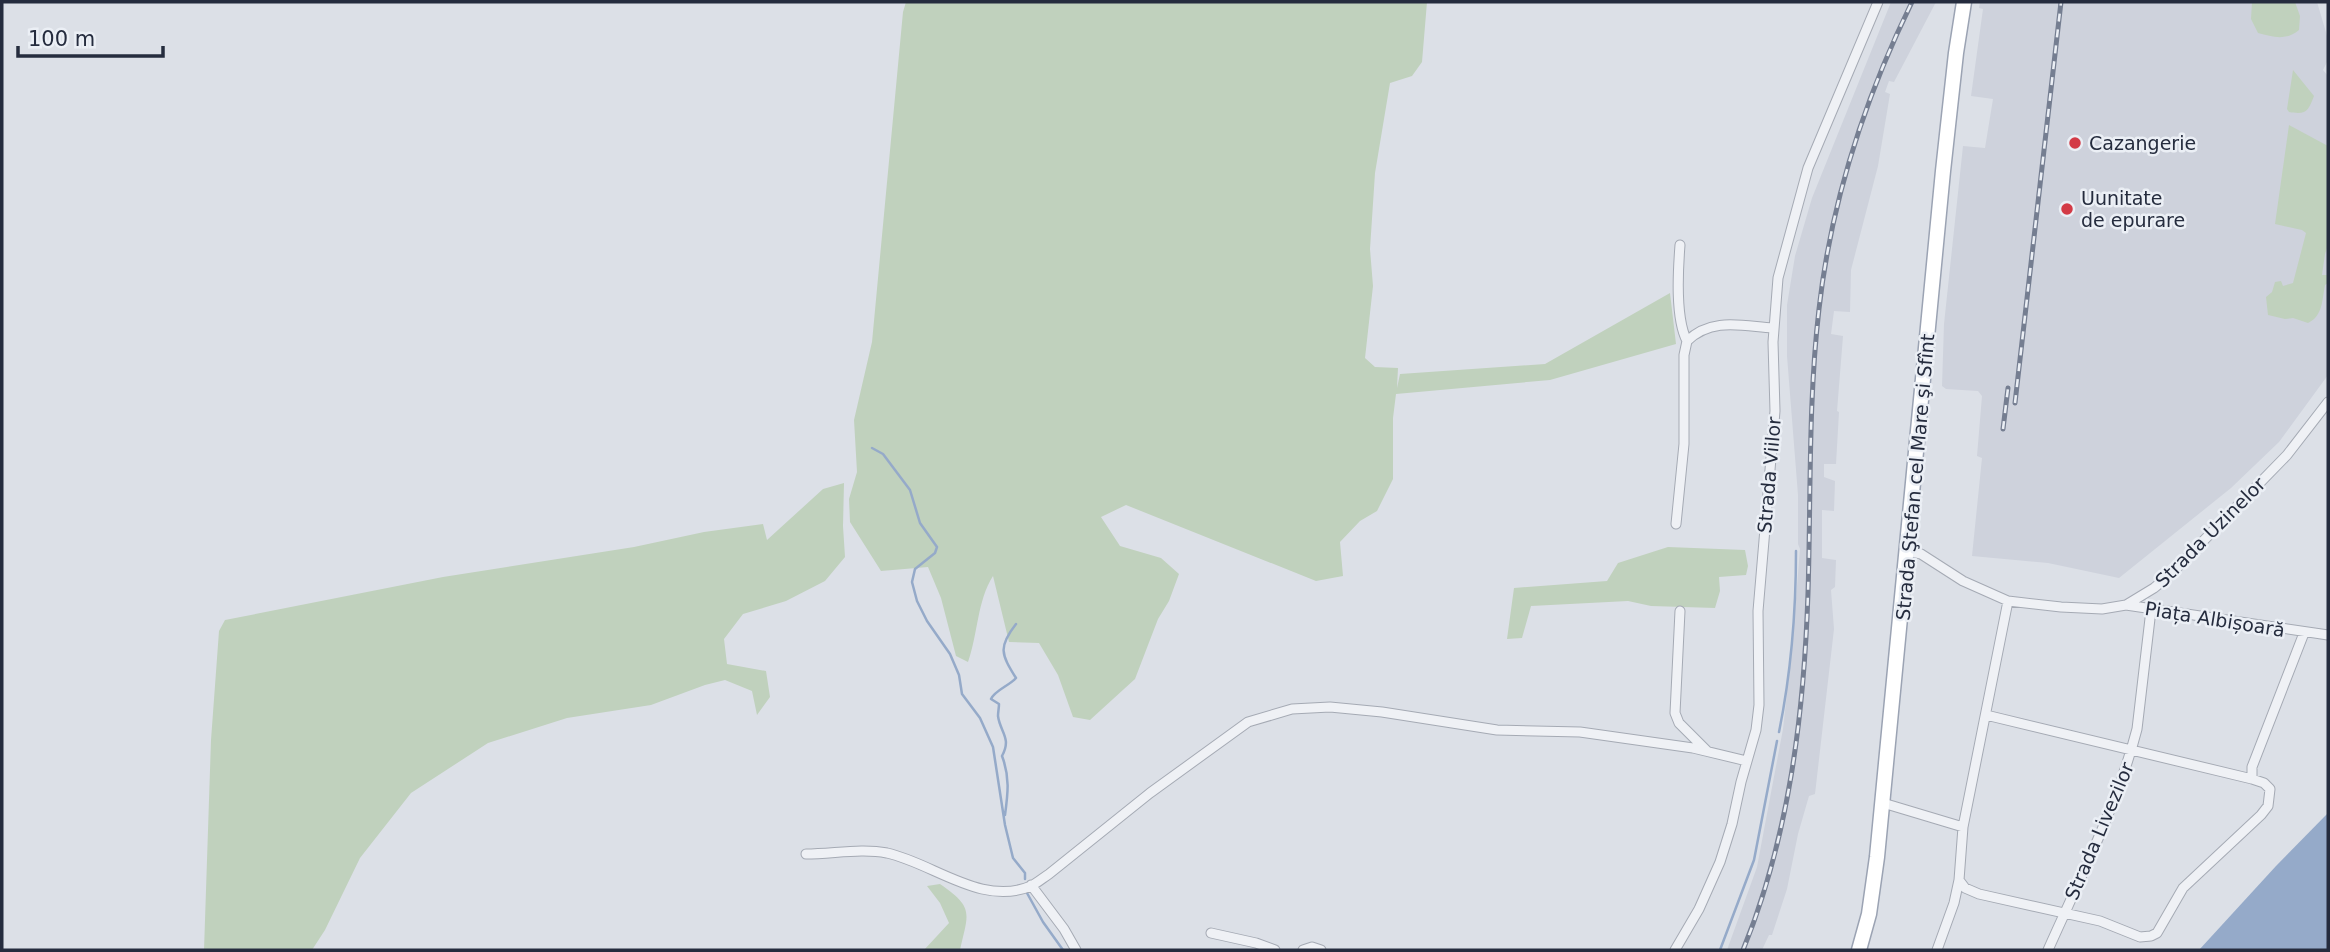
<svg xmlns="http://www.w3.org/2000/svg" width="2330" height="952" viewBox="0 0 2330 952" font-family="'DejaVu Sans',sans-serif">
  <style>
    .built { fill: #ced2dc }
    .green { fill: #c0d1bd }
    .water { fill: #95aac9 }
    .lines { fill: none; stroke-linecap: round; stroke-linejoin: round }
    .stream { stroke: #95aac9; stroke-width: 2.5 }
    .minor-casing { stroke: #a5aab4; stroke-width: 11 }
    .primary-casing { stroke: #9ba3b3; stroke-width: 17 }
    .minor { stroke: #eff1f5; stroke-width: 9 }
    .primary { stroke: #fff; stroke-width: 14 }
    .rail-casing { stroke: #757e91; stroke-width: 5 }
    .rail { stroke: #ebeff5; stroke-width: 2.5; stroke-dasharray: 8; stroke-linecap: butt }
    .poi-dot { fill: #d33a46; stroke: #ebeff5; stroke-width: 2.5 }
    .labels { text-anchor: middle; stroke-width: 5; stroke-linejoin: round; paint-order: stroke }
    .poi-label { font-size: 19px; fill: #252c3e; stroke: #ebeff5; text-anchor: start }
    .street-label { font-size: 19px; fill: #252c3e; stroke: #ebeff5 }
  </style>
  <rect width="100%" height="100%" fill="#dce0e7"/>
  <path class="built" d="M1891 2H1936L1894 82 1889 81 1885 92 1890 94 1878 166 1851 270 1850 312 1834 311 1831 334 1843 336 1837 411 1839 412 1836 464H1824V477L1835 481 1834 511 1822 510V558L1836 560 1835 587 1831 590 1834 629 1815 794 1809 796 1798 834 1787 889 1772 935H1769L1762 950H1727L1757 867 1783 729 1792 649 1800 549 1798 544V495L1787 356V305L1795 256 1812 198Z
    M1980 2H2317L2328 39V60L2323 70 2328 76V375L2279 442 2231 488 2119 578 2048 563 1972 556 1982 458 1977 456 1982 396 1978 391 1946 389 1942 386 1944 324 1963 146 1985 148 1993 99 1971 96 1983 9 1979 8Z"/>
  <path class="green" d="M906 2H1427L1422 62 1412 76 1390 83 1375 173 1370 249 1373 286 1365 358 1375 367 1398 368 1397 388 1400 374 1545 364 1670 293 1676 344 1550 380 1396 394 1393 418V479L1377 511 1360 521 1340 542 1343 576 1316 581 1126 505 1101 517 1120 546 1161 558 1179 574 1169 601 1158 619 1135 679 1090 720 1073 717 1058 675 1039 643 1009 642 993 576C977 601 978 634 968 662L956 656 941 598 928 567 881 571 850 522 849 499 857 472 854 420 872 342 903 12Z
    M2252 2H2295L2300 16 2299 30C2286 41 2273 37 2258 33L2251 19Z
    M2293 70 2314 96C2308 111 2307 115 2289 112L2287 109Z
    M2289 125 2328 146V245L2325 254 2322 275H2328V283L2325 285C2322 300 2323 316 2308 323L2293 318 2285 319 2268 315 2266 297 2272 292 2275 282 2281 281 2283 286 2293 283 2306 233 2302 230 2275 224Z
    M844 483 843 526 845 557 825 581 786 601 743 614 724 639 727 664 766 671 770 697 757 715 752 691 725 680 705 685 651 705 567 718 488 743 411 793 360 858 325 930 312 950H204L211 740 219 631 225 620 443 577 634 547 704 532 763 524 767 540 823 489Z
    M1668 547 1745 550 1748 566 1746 575 1719 577 1720 591 1715 608 1651 606 1628 601 1531 606 1522 638 1507 639 1514 588 1607 581 1618 563Z
    M940 884C975 908 968 913 960 950H924L949 923 940 903 927 886Z"/>
  <path class="water" d="M2328 813V950H2199L2276 866Z"/>
  <g class="lines">
    <path class="stream" d="M872 448 883 454 910 490 920 523 937 547 935 553 915 569 912 582 917 601 927 621 950 654 959 675 962 694 980 718 993 747 1005 825 1013 858 1025 873V879
      M1779 732C1791 673 1796 611 1796 551
      M1005 815C1008 793 1010 777 1002 756 1012 738 1000 732 998 716 998 712 999 708 999 704L991 699C995 690 1009 686 1016 678 1001 654 998 647 1016 624
      M1027 893 1043 922 1063 950
      M1720 950 1754 860 1777 741"/>
    <defs>
      <path id="minor" d="M1680 245C1678 271 1675 318 1687 341
        M1676 524 1684 444V355L1687 341C1712 317 1742 326 1773 328
        M1908 551 1921 554 1963 581 2008 601 2061 607 2102 609 2126 605 2154 588 2171 574 2287 455 2328 402
        M2126 605 2328 635
        M1680 611 1675 713 1679 723 1707 751
        M1986 715 2252 779
        M1883 803 1963 827
        M806 854C833 854 861 848 887 853 933 863 982 907 1031 886 1037 883 1043 878 1049 874L1150 793 1248 722 1292 709 1330 707 1382 712 1497 730 1580 732 1693 748 1747 761
        M1959 880 1965 888 1979 894 2100 921 2140 937 2151 936 2157 933 2183 888 2261 815 2268 806 2270 789 2264 783 2252 779V767L2304 633
        M1031 885 1064 929 1076 950
        M1211 933 1256 943 1275 950
        M1303 950 1312 947 1321 950
        M1675 950 1699 909 1720 862 1732 824 1741 782 1756 730 1759 705 1758 611 1775 411 1773 342 1778 278 1808 168 1878 2
        M1937 950 1954 903 1959 880 1963 827 2008 601
        M2048 950C2080 878 2117 806 2137 729L2151 610"/>
      <path id="primary" d="M1859 950 1869 914 1877 857 1943 171 1956 53 1964 2"/>
    </defs>
    <use href="#minor" class="minor-casing"/>
    <use href="#primary" class="primary-casing"/>
    <use href="#minor" class="minor"/>
    <use href="#primary" class="primary"/>
    <defs>
      <path id="rail" d="M2015 403 2061 2
        M2003 429 2008 388
        M1743 950C1789 838 1804 714 1808 593 1811 499 1808 403 1819 309 1831 202 1865 98 1912 2"/>
    </defs>
    <use href="#rail" class="rail-casing"/>
    <use href="#rail" class="rail"/>
  </g>
  <g class="poi-dot">
    <circle cx="2075" cy="143" r="7"/>
    <circle cx="2067" cy="209" r="7"/>
  </g>
  <g class="labels">
    <g class="poi-label">
      <text x="2089" y="150">Cazangerie</text>
      <text x="2081" y="205">Uunitate<tspan x="2081" dy="22">de epurare</tspan></text>
    </g>
    <g class="street-label">
      <text transform="translate(1769 475) rotate(-85)" y="7">Strada Viilor</text>
      <text transform="translate(1915 477) rotate(-85)" y="7">Strada Ştefan cel Mare şi Sfînt</text>
      <text transform="translate(2210 532) rotate(-45)" y="7">Strada Uzinelor</text>
      <text transform="translate(2215 619) rotate(9)" y="7">Piața Albișoară</text>
      <text transform="translate(2099 831) rotate(-67)" y="7">Strada Livezilor</text>
    </g>
  </g>
  <rect width="2330" height="952" fill="none" stroke="#252c3e" stroke-width="7"/>
  <path d="M18 46v10h145v-10" fill="none" stroke="#252c3e" stroke-width="3.5"/>
  <text x="28" y="46" font-size="21" fill="#252c3e" stroke="#ebeff5" stroke-width="5" paint-order="stroke">100 m</text>
</svg>
